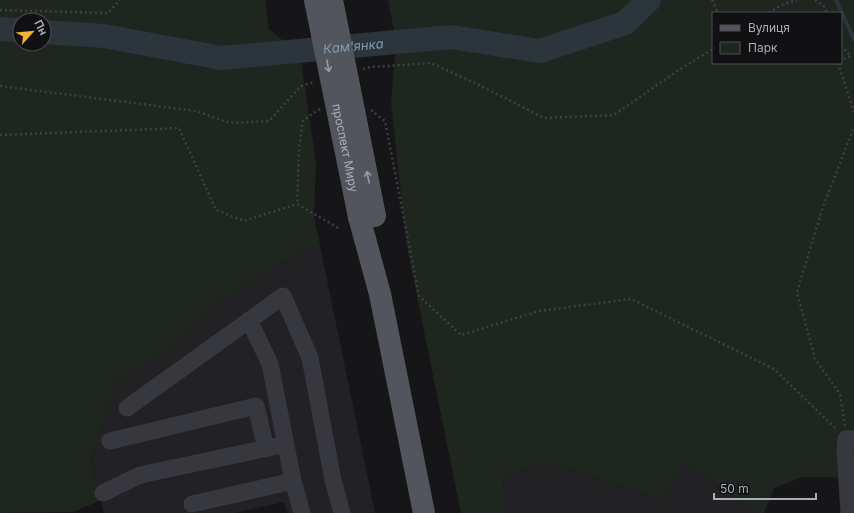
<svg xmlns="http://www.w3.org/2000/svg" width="854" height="513" viewBox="0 0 854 513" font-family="Inter,sans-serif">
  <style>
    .built { fill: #222225 }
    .green { fill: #1e261f; fill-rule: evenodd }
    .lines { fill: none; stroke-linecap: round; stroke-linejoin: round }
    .stream { stroke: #2c353c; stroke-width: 4 }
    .river { stroke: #2c353c; stroke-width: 24 }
    .path { stroke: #3d3f44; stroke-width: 2.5; stroke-dasharray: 2 3; stroke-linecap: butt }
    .minor { stroke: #37383d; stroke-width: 17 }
    .major { stroke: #53555c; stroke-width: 22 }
    .major-bridge { stroke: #53555c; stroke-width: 22 }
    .oneway { stroke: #979ba6 }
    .labels { text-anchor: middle; stroke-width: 3.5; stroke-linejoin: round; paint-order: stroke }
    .street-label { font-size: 12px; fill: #a8adb8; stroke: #111113 }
    .water-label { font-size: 13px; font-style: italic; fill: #7f9bb3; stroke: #111113 }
  </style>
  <rect width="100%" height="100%" fill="#161618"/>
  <path class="built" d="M319 241 375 513H287L284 502 234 513H104L91 459 116 382 165 353 221 300Z
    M544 462 661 499 686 463 757 513H505L503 479Z"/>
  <path class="green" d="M0 0H265L269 29 300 54 316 164 314 217 319 241 221 300 165 353 116 382 91 459 101 500 73 512 0 513ZM20 20H44V44H20Z
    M388 0H854V513L849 481 834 477H803L774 488 764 513H757L686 463 661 499 544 462 503 479 505 513H461L406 242 391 102 396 41ZM713 13H841V63H713Z"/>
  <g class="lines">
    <path class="stream" d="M836 0 854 39"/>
    <g class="river">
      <path d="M0 29 20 30"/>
      <path id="s1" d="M44 32 104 36 221 58 451 37 540 51 625 23 649 0"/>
    </g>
    <path class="path" d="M712 0 718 13
      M815 0 825 7 827 13
      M0 10 108 13 120 0
      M769 13 781 5 797 0
      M841 46 851 56 841 60
      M838 63 854 112
      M363 69 371 67 431 63 475 83 544 118 614 115 677 71 713 49
      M0 86 196 111 230 123 269 121 301 86 314 82
      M320 109 303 120 299 149 297 204 340 229
      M371 110 385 121 419 296 461 335 539 311 631 299 774 369 836 429
      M0 135 179 128 216 210 244 221 297 204
      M845 426 840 394 815 359 797 292 823 207 854 127"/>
    <path class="minor" d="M249 320 270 364 293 481 302 513
      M127 408 283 296 310 358 333 480 342 513
      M110 441 256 406 266 449
      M103 493 140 475 277 446
      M192 504 293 481
      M849 513 845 451 846 439H854"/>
    <path class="major" d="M359 217 380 294 424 513"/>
    <g class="major-bridge">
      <path id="s2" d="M315 0 359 217"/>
      <path d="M332 0 375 216"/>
    </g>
  </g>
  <defs><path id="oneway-shaft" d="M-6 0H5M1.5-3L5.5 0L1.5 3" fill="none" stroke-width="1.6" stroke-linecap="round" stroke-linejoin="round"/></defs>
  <g class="oneway">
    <use href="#oneway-shaft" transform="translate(328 66) rotate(79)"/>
    <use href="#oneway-shaft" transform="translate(368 177) rotate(-101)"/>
  </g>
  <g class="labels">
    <g class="street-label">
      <text dy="4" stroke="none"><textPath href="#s2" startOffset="151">проспект Миру</textPath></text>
    </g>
    <g class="water-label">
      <text dy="5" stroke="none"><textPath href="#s1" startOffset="312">Кам'янка</textPath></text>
    </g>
  </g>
  <rect x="712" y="12" width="130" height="52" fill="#111113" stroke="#4d4f55"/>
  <rect x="720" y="25" width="20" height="6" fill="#53555c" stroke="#4d4f55"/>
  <text x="748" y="32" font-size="12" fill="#a8adb8">Вулиця</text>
  <rect x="720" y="42" width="20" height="12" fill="#1e261f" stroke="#4d4f55"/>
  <text x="748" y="52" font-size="12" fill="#a8adb8">Парк</text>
  <g transform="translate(32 32) rotate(63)"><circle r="19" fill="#111113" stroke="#4d4f55"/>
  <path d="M0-3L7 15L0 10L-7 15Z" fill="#f2b134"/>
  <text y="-6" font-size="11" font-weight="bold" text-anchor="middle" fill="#a8adb8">Пн</text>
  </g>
  <path d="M714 493v6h102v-6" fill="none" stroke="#a8adb8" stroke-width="2"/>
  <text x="720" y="493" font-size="12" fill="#a8adb8" stroke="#111113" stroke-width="3" paint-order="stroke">50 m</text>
</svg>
